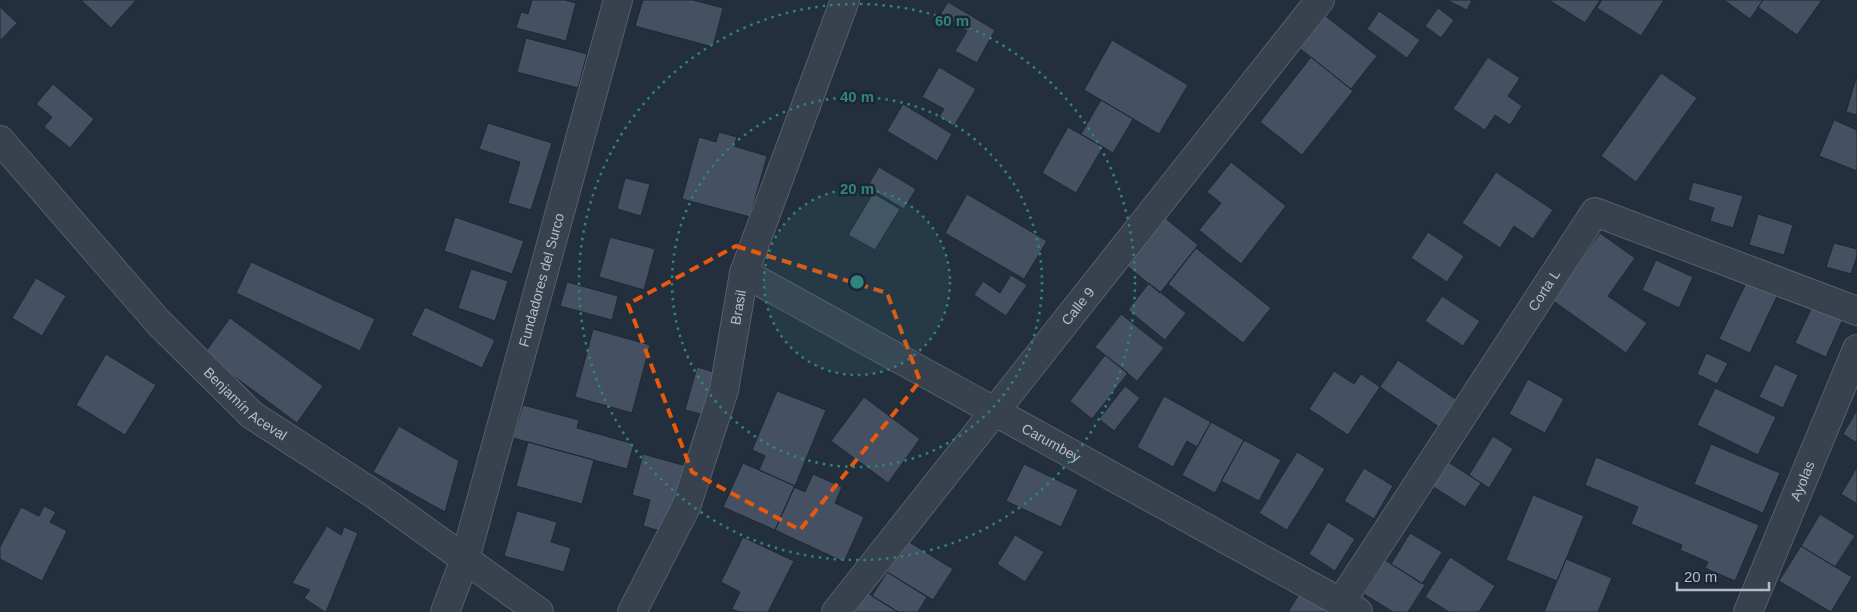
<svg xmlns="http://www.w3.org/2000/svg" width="1857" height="612" viewBox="0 0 1857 612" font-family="Helvetica,sans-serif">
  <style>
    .building { fill: #455162; stroke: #1f2835 }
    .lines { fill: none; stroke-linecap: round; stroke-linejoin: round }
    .minor-casing { stroke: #565f6c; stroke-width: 30 }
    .tertiary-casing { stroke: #565f6c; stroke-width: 30 }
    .minor { stroke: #38414e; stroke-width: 28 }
    .tertiary { stroke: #38414e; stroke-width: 28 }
    .marked { fill: none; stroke: #e8590c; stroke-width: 4; stroke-dasharray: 10 6; stroke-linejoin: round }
    .ring { fill: none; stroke: #308480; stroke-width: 2.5; stroke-dasharray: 2.5 5 }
    .labels { text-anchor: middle; stroke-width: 5; stroke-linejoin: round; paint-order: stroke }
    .street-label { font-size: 14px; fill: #b4bcc9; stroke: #1d2633 }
    .centre { fill: #308480; stroke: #1d2633; stroke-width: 2.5 }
    .ring-label { font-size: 15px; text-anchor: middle; font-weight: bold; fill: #308480; stroke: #1d2633; stroke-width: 5; stroke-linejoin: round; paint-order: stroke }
  </style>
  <rect width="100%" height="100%" fill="#242f3e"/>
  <path class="building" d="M81 0H136L111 28Z
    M532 0H565L576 3 566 41 516 28 521 12 528 14Z
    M643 0H693L723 8 713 47 635 26Z
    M1447 0H1472L1467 10Z
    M1549 0H1600L1585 23Z
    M1602 0H1664L1641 36 1597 8Z
    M1724 0H1763L1750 19Z
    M1763 0H1822L1797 35 1758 7Z
    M948 2 995 30 977 63 955 51 967 31 940 15Z
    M0 7 17 23 1 40 0 39Z
    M1438 8 1454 20 1441 38 1425 26Z
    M1379 11 1420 40 1407 58 1367 29Z
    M1323 14 1377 56 1351 89 1298 47Z
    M526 38 587 54 578 88 517 72Z
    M1112 40 1188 85 1159 134 1084 90Z
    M1311 57 1353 91 1302 155 1260 122Z
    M1488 57 1520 78 1508 96 1522 106 1510 125 1495 115 1485 130 1453 109Z
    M939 67 976 89 954 126 939 117 944 109 922 97Z
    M1661 73 1697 98 1636 182 1601 156Z
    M1857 75V115L1846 112Z
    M53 84 94 119 70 148 44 127 52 117 36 104Z
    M1101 100 1133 119 1113 153 1081 134Z
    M903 104 952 134 937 161 887 131Z
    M1834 120 1857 130V171L1819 156Z
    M488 123 552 143 531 210 508 203 520 162 479 149Z
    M1068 127 1103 147 1076 193 1042 173Z
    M719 132 737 137 734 146 767 156 750 217 682 199 699 137 716 142Z
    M1231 162 1286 206 1241 264 1199 230 1221 203 1207 192Z
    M879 167 916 189 904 209 867 187Z
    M1496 172 1553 210 1533 239 1514 226 1500 248 1462 223Z
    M625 178 650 184 641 216 617 209Z
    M1693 182 1743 196 1733 228 1710 221 1714 208 1688 200Z
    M873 193 900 209 875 250 848 235Z
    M967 194 1047 241 1024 279 945 233Z
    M1758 214 1793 225 1784 255 1749 245Z
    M455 217 524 241 512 274 444 251Z
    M1164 217 1198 245 1160 293 1126 265Z
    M1428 232 1464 256 1447 282 1411 258Z
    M1600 233 1635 258 1608 296 1647 323 1626 353 1552 300Z
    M610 237 655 249 644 290 599 277Z
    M1834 243 1857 249V256L1851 274 1826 267Z
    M1196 248 1271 308 1243 343 1168 284Z
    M1656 260 1693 277 1679 308 1642 290Z
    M251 262 375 319 360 351 236 293Z
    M471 269 508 281 495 321 458 308Z
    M1011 275 1027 285 1006 316 974 295 983 281 1000 293Z
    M1749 277 1779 292 1750 353 1719 339Z
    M36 278 66 296 42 336 12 318Z
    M567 282 618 296 612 320 560 306Z
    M1149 283 1186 313 1165 340 1128 310Z
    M1442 296 1480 321 1463 346 1425 321Z
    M1813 305 1843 319 1826 357 1795 343Z
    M425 307 495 340 482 368 411 335Z
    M1121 314 1164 348 1137 381 1095 347Z
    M230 318 323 386 297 423 204 354Z
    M593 329 650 345 632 413 575 397Z
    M1706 353 1728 363 1717 384 1697 374Z
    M106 354 156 385 125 435 76 405Z
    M1105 355 1128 373 1092 419 1070 401Z
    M1398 360 1457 400 1439 427 1380 387Z
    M1775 364 1798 375 1783 408 1759 397Z
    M697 367 724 375 713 417 685 410Z
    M1334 371 1354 384 1361 374 1380 387 1348 435 1309 409Z
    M1528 379 1564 399 1545 433 1509 414Z
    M1125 386 1140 398 1114 431 1099 419Z
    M1715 388 1776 417 1758 455 1697 425Z
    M777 391 826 410 795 486 759 470 765 456 752 450Z
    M1164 396 1211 422 1197 447 1187 441 1173 467 1137 447Z
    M864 397 920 439 888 483 831 441Z
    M523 405 579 420 577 428 634 444 627 469 513 438Z
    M1857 410V443L1843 434Z
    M1211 422 1244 440 1215 493 1182 475Z
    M399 426 459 461 445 512 373 472Z
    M1493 436 1513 449 1489 488 1469 475Z
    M1244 440 1281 460 1259 501 1221 481Z
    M528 442 594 460 582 504 516 486Z
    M1711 444 1780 473 1763 513 1694 484Z
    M1297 452 1325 469 1287 530 1259 513Z
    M643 454 690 467 671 534 643 526 650 500 632 495Z
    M1440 457 1481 483 1465 507 1424 481Z
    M1596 457 1759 525 1735 581 1705 568 1708 562 1680 550 1682 545 1631 524 1638 507 1585 485Z
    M743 463 795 486 775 530 723 507Z
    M1024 464 1078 490 1061 527 1006 501Z
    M1857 467V504L1841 494Z
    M1364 468 1393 486 1374 519 1344 501Z
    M813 474 842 487 835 503 864 517 844 562 775 530 794 487 805 492Z
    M1533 495 1584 516 1557 581 1506 560Z
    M44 506 56 512 50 522 67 531 42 581 0 559V547L21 507 39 516Z
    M517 511 557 522 551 542 571 548 564 572 504 556Z
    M1820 514 1855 536 1835 567 1801 546Z
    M1328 522 1355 539 1335 571 1309 554Z
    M327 526 341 535 344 527 358 533 326 612H325L304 598 310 590 292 583Z
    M1410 533 1442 552 1422 584 1391 564Z
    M1015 535 1044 552 1025 582 997 564Z
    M743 537 794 561 768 612H739L732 609 740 592 721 582Z
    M906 540 953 569 933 600 887 572Z
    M1801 546 1852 577 1831 612 1779 581Z
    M1450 557 1495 586 1479 612H1449L1425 597Z
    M1566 559 1612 578 1598 612H1544Z
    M1385 560 1425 585 1408 612H1393L1364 594Z
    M887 572 927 597 918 612H898L872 596Z
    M1301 591 1336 612H1288Z
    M866 592 898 612H854Z"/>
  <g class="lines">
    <defs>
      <g id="minor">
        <path id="s1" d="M744 273 1358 612"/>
        <path id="s2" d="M1341 602 1595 212 1857 311"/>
        <path id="s3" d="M445 612 465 559 618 0"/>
        <path id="s4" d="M632 612 686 507 724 390 744 273 845 0"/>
        <path id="s5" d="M836 612 1320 0"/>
        <path id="s6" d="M1748 612 1857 349"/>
      </g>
      <g id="tertiary">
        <path id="s7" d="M0 140 159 323 252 415 374 494 539 612"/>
      </g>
    </defs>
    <use href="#minor" class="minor-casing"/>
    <use href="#tertiary" class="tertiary-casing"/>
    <use href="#minor" class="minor"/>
    <use href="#tertiary" class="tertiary"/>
  </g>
  <path class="marked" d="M736 246 887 293 920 381 800 530 692 472 628 304Z"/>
  <circle cx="857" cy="282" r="93" fill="#308480" fill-opacity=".12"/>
  <g class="ring">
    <circle cx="857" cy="282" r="93"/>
    <circle cx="857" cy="282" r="185"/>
    <circle cx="857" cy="282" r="278"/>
  </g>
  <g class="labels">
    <g class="street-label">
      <text dy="5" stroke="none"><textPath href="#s3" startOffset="346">Fundadores del Surco</textPath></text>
      <text dy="5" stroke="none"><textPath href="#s2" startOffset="372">Corta L</textPath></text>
      <text dy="5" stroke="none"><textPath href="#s5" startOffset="390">Calle 9</textPath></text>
      <text dy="5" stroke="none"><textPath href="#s4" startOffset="325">Brasil</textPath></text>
      <text dy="5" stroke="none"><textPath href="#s7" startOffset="361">Benjamín Aceval</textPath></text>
      <text dy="5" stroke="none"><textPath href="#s1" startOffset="351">Carumbey</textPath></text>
      <text dy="5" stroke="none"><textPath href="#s6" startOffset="142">Ayolas</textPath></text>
    </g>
  </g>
  <circle cx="857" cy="282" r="8" class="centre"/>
  <g class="ring-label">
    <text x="952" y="26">60 m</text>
    <text x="857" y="102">40 m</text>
    <text x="857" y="194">20 m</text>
  </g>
  <path d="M1677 582v8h92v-8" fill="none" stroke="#b4bcc9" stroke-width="2.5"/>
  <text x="1684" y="582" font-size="15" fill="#b4bcc9" stroke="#1d2633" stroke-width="4" paint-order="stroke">20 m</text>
</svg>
